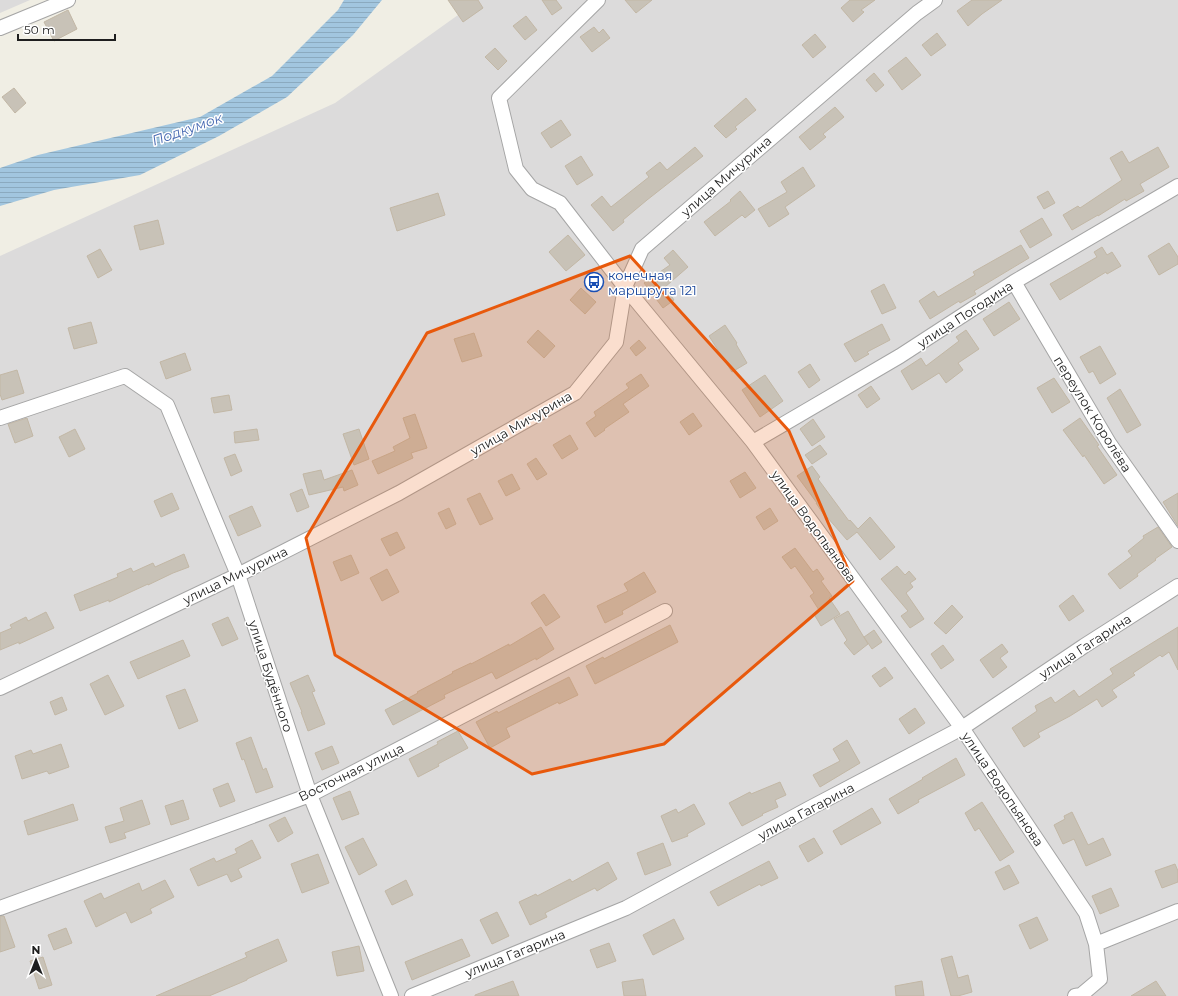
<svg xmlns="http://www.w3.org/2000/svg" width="1178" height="996" viewBox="0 0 1178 996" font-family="Montserrat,sans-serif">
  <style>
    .residential { fill: #dcdbdb }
    .water { fill: url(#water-rules) }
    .building { fill: #c8c2b7; stroke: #c2b7a5 }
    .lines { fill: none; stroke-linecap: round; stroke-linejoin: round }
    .minor-casing { stroke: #a5a5a5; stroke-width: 16 }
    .minor { stroke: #fff; stroke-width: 14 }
    .marked { fill: #e8590c; fill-opacity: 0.2; stroke: #e8590c; stroke-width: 3; stroke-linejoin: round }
    .labels { text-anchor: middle; stroke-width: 3; stroke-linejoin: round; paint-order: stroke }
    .street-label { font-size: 13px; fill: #1e1e1e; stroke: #fff }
    .transit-label { font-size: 13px; fill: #164399; stroke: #fff; text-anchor: start }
    .water-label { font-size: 14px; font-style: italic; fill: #4668b2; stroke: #fff }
  </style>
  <defs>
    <pattern id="water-rules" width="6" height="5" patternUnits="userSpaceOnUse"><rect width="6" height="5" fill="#a2c6df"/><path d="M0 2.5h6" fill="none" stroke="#8baabf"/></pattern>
  </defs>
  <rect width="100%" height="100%" fill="#f0eee4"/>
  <path class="residential" d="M0 0H30L0 13Z
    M479 0H1178V996H0V256L335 103Z"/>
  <path class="water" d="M344 0H382L353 35 287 97 219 136 140 175 54 190 0 206V168L38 155 200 117 272 76 338 10Z"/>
  <path class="building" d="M448 0H478L483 8 463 22Z
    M542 0H556L562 8 552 15Z
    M625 0H652L636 13Z
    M850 0H875L861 10 864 12 853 22 841 8Z
    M972 0H1002L982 14 968 26 957 11Z
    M68 10 77 29 54 41 44 22Z
    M526 16 537 30 525 40 513 26Z
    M594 27 599 33 603 29 610 38 592 52 580 37Z
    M937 33 946 45 931 56 922 45Z
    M815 34 826 47 813 58 802 45Z
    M495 48 507 61 498 70 485 57Z
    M906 57 921 75 902 90 888 71Z
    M874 73 884 85 876 92 866 80Z
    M14 88 26 103 15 113 2 97Z
    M746 98 756 110 735 127 737 129 726 138 714 126Z
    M835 107 844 117 823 134 826 137 810 150 799 137Z
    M561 120 571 135 551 148 541 133Z
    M695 147 703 156 647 200 623 220 624 222 613 231 591 205 602 196 611 207 649 177 646 173 660 162 667 170Z
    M1158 147 1169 167 1140 184 1144 191 1126 201 1125 199 1098 216V215L1072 230 1063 215 1078 206 1080 208 1122 180 1110 158 1122 151 1129 163Z
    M581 156 593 175 577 185 565 166Z
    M803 167 815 186 785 207 789 214 769 227 758 209 787 192 781 182Z
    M740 191 755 210 745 218 742 215 715 236 704 222 731 201 730 200Z
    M1048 191 1055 203 1044 209 1037 197Z
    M438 193 445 215 397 231 390 208Z
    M1042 218 1052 235 1030 248 1020 231Z
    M158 220 164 244 140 250 134 226Z
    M568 235 585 255 566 271 549 252Z
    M1169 243 1178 257V264L1159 275 1148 256Z
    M1021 245 1029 258 974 291 976 294 960 303 959 301 930 319 919 301 934 291 938 297 975 275 973 272Z
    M1102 247 1107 255 1112 252 1121 266 1107 274 1106 272 1060 300 1050 284 1097 257 1094 252Z
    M100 249 112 270 98 278 87 256Z
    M673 250 688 267 665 287 674 300 663 308 644 283 670 265 664 258Z
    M884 284 896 308 882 314 871 291Z
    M581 288 596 302 585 314 570 300Z
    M1009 302 1020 319 994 336 983 319Z
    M91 322 97 343 74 349 68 328Z
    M882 324 890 340 867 352 869 354 855 362 844 344Z
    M725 325 737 343 736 344 747 363 732 372 709 336Z
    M538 330 555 346 544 358 527 342Z
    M966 330 979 349 958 363 963 370 946 383 939 373 912 390 901 371 921 358 926 366 959 341 956 337Z
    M474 333 482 356 462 362 454 339Z
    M639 340 646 348 636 356 630 348Z
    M1100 346 1116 374 1100 384 1093 371 1089 373 1080 357Z
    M185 353 191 370 166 379 160 362Z
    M810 364 820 380 809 388 798 372Z
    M17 370 24 393 2 400 0 394V375Z
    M641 374 649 386 623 404 629 412 604 429 605 430 595 437 586 423 596 416 594 412 629 388 626 384Z
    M765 375 783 401 760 417 742 390Z
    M1054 378 1070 402 1052 413 1037 388Z
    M871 386 880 399 867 408 858 395Z
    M1120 389 1141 425 1127 433 1107 398Z
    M229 395 232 410 214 413 211 398Z
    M693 413 702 426 689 435 680 422Z
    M415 414 427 448 411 453 413 458 378 474 372 461 395 451 393 447 410 438 403 418Z
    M27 418 33 436 15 443 8 424Z
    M1080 418 1099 445 1097 446 1117 475 1104 484 1084 455 1083 457 1063 430Z
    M813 419 825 437 812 446 800 429Z
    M75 429 85 449 69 457 59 437Z
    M257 429 259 440 235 443 234 432Z
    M359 429 369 459 354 465 343 434Z
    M570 435 578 449 562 459 553 445Z
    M820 445 827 454 812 464 805 455Z
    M235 454 242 471 231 476 224 458Z
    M536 458 547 474 537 480 527 464Z
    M812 466 820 477 818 479 849 521 850 520 858 529 870 517 895 547 880 560 857 532 847 540 827 517 826 518 816 503H817L797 476Z
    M321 470 324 480 352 470 358 485 344 491 343 487 309 495 303 474Z
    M745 472 756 488 740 498 730 481Z
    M512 474 520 489 506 496 498 481Z
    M302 489 309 507 297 512 290 494Z
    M172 493 179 509 161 517 154 501Z
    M480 493 493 519 480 525 467 499Z
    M1178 493V526L1163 502Z
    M252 506 261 526 238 536 229 516Z
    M449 508 456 524 446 529 438 513Z
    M770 508 778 521 764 530 756 517Z
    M1158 527 1172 547 1155 559 1156 560 1137 574 1138 576 1120 589 1108 574 1132 556 1128 551 1144 538 1143 536Z
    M397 532 405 548 390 556 381 539Z
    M795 548 813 572 817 569 824 579 821 581 832 596 829 598 840 614 821 626 814 614 819 610 810 596 814 593 795 566 791 569 782 557Z
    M184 554 189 567 173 573 148 585V584L109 602V600L80 611 74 595 118 577 117 574 131 568 133 572 153 563 155 567Z
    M351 555 359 573 341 581 333 562Z
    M897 566 905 575 909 571 916 579 910 583 913 587 906 593 924 619 910 628 901 616 908 611 881 579Z
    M387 569 399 592 382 601 370 578Z
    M644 572 656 592 622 611 623 614 605 623 597 606 628 591 624 584Z
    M544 594 560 617 546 626 531 603Z
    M1073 595 1084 611 1069 621 1059 606Z
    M952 605 963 617 946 634 934 623Z
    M848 611 868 644 854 655 844 643 847 640 834 619Z
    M46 612 54 628 19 644V642L0 650V633L12 628 10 625 26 617 28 621Z
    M228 617 238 639 222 646 212 624Z
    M670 625 678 642 595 684 586 666 603 657 604 659Z
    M541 627 554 649 536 660V658L496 679 492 672 444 695 445 698 393 725 385 710 418 693 417 692 453 673 452 672 471 663V664L509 644V646Z
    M1178 627V670L1169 652 1162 657 1160 655 1133 673 1135 675 1112 690 1117 697 1102 707 1097 699 1070 716 1038 733 1040 737 1024 747 1012 728 1037 711 1035 706 1051 697 1055 703 1074 690 1079 697 1113 674 1110 669Z
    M874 630 882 642 872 649 864 637Z
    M183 640 190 656 138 679 130 662Z
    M1002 644 1008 652 1000 658 1007 667 993 678 980 660Z
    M943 645 954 660 941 669 931 654Z
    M885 667 893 678 880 687 872 676Z
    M108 675 124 706 105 715 90 684Z
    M308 675 315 691 312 692 325 724 308 731 301 712H302L290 683Z
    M569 677 578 695 559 704 558 702 506 728 510 737 490 748 476 722 497 711 498 713Z
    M185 689 198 721 179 729 166 696Z
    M62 697 67 710 55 715 50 702Z
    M915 708 925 723 909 734 899 719Z
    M458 731 468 748 438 764 439 766 418 777 409 759 438 744 437 742Z
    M251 737 263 770 266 768 273 787 256 793 244 759 242 760 236 743Z
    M847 740 860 763 820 787 813 775 840 761 833 749Z
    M61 744 69 767 49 774 47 771 22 779 15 756 31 750 33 754Z
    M332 746 339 763 322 770 315 753Z
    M956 758 965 775 918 800 919 802 898 814 889 799 923 779 922 778Z
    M780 782 786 795 775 800 778 807 762 814 763 815 742 826 729 803 750 792 751 794Z
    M228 783 235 801 220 807 213 789Z
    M350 791 359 814 342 820 333 798Z
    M142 800 150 824 124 833 126 838 110 843 105 827 124 821 120 808Z
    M183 800 189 819 171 825 165 806Z
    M982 802 1014 852 1000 861 979 828 975 831 965 813Z
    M73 804 78 820 28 835 24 821Z
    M694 804 705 824 687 834 688 836 672 842 661 816 676 809 678 813Z
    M872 808 881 823 841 845 833 831Z
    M1072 812 1088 845 1103 838 1111 855 1086 866 1074 839 1063 844 1054 825 1065 819 1064 816Z
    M285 817 293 833 278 842 269 825Z
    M363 838 377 865 359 875 345 847Z
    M814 838 823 853 808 862 799 846Z
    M252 840 261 858 238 869 242 877 231 882 227 874 198 886 190 869 214 858 216 862 237 853 235 849Z
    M663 843 671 865 645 875 637 853Z
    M318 854 329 883 302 893 291 864Z
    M769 861 778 878 761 886 760 884 718 906 710 892Z
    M608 862 617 879 597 891 595 888 545 913 547 917 530 925 519 902 536 894 537 896 570 879 572 882Z
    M1175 864 1178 871V882L1162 888 1155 871Z
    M1009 865 1019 883 1004 890 995 872Z
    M165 880 174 897 150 909 152 913 131 923 126 912 96 927 84 901 101 893 104 899 139 883 142 891Z
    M406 880 413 895 392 905 385 891Z
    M1111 888 1119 906 1100 914 1092 896Z
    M497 912 509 936 492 944 480 920Z
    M0 916H4L15 947 0 952Z
    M1037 917 1048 940 1030 949 1019 925Z
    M674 919 684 939 653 955 643 935Z
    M66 928 72 943 54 950 48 935Z
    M278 939 287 961 247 979V980L209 996H156L247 957 245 953Z
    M462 939 470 956 412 980 405 962Z
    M609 943 616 961 597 968 590 950Z
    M359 946 364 971 337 976 332 952Z
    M952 956 958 978 968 975 972 992 958 996H951L941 959Z
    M43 957 52 985 39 989 30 961Z
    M643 979 646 996H624L622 982Z
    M513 981 519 996H475V995Z
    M922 981 924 996H896L895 986Z
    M1156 981 1166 996H1131Z"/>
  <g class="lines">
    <defs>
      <path id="minor" d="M598 0 499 98 516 169 532 189 560 203 625 287 753 442 962 728 1086 913 1096 944 1100 979 1081 995 1075 996
        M0 28 68 0
        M1014 282 1109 443 1178 541
        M0 418 125 376 167 405 238 575 310 795 391 996
        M753 442 900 356 1014 282 1178 186
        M0 688 238 575 399 493 575 393 616 342 625 287 642 249 917 13 935 0
        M0 908 310 795 665 611
        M1096 944 1178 911
        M412 996 626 908 810 808 962 728 1084 646 1178 586"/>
    </defs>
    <use href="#minor" class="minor-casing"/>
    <use href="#minor" class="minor"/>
  </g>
  <path class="marked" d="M630 256 789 431 853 581 664 744 532 774 335 655 306 538 427 333Z"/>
  <defs>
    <symbol id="bus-ring" viewBox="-11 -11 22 22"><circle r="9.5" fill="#fff" stroke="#1a4fb4" stroke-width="1.5"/><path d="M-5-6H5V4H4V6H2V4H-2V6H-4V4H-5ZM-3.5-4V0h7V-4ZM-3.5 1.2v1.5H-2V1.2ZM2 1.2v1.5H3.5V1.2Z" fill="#1a4fb4"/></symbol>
  </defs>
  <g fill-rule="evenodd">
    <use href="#bus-ring" x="583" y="271" width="22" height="22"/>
  </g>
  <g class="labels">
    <g class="street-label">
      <text transform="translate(726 176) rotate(-41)" y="5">улица Мичурина</text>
      <text transform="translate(965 314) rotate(-33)" y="5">улица Погодина</text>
      <text transform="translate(1093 414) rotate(58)" y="5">переулок Королёва</text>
      <text transform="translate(521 423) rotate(-30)" y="5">улица Мичурина</text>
      <text transform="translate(814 526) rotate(54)" y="5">улица Водопьянова</text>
      <text transform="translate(235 575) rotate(-26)" y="5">улица Мичурина</text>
      <text transform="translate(1085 646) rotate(-33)" y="5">улица Гагарина</text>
      <text transform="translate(271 676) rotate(72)" y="5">улица Будённого</text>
      <text transform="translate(351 772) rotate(-26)" y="5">Восточная улица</text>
      <text transform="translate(1003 789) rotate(56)" y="5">улица Водопьянова</text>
      <text transform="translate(806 811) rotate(-28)" y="5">улица Гагарина</text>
      <text transform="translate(515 953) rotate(-22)" y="5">улица Гагарина</text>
    </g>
    <g class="transit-label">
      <text x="608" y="280">конечная<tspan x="608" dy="15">маршрута 121</tspan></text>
    </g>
    <g class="water-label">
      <text transform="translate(187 129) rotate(-19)" y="5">Подкумок</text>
    </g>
  </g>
  <g transform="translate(36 960)" stroke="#ffffff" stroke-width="3" paint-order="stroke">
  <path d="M0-3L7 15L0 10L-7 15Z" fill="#1e1e1e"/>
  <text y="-6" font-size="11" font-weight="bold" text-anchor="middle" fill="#1e1e1e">N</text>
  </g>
  <path d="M18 34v6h97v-6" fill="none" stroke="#1e1e1e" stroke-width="2"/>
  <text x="24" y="34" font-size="12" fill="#1e1e1e" stroke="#ffffff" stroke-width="3" paint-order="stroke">50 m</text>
</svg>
